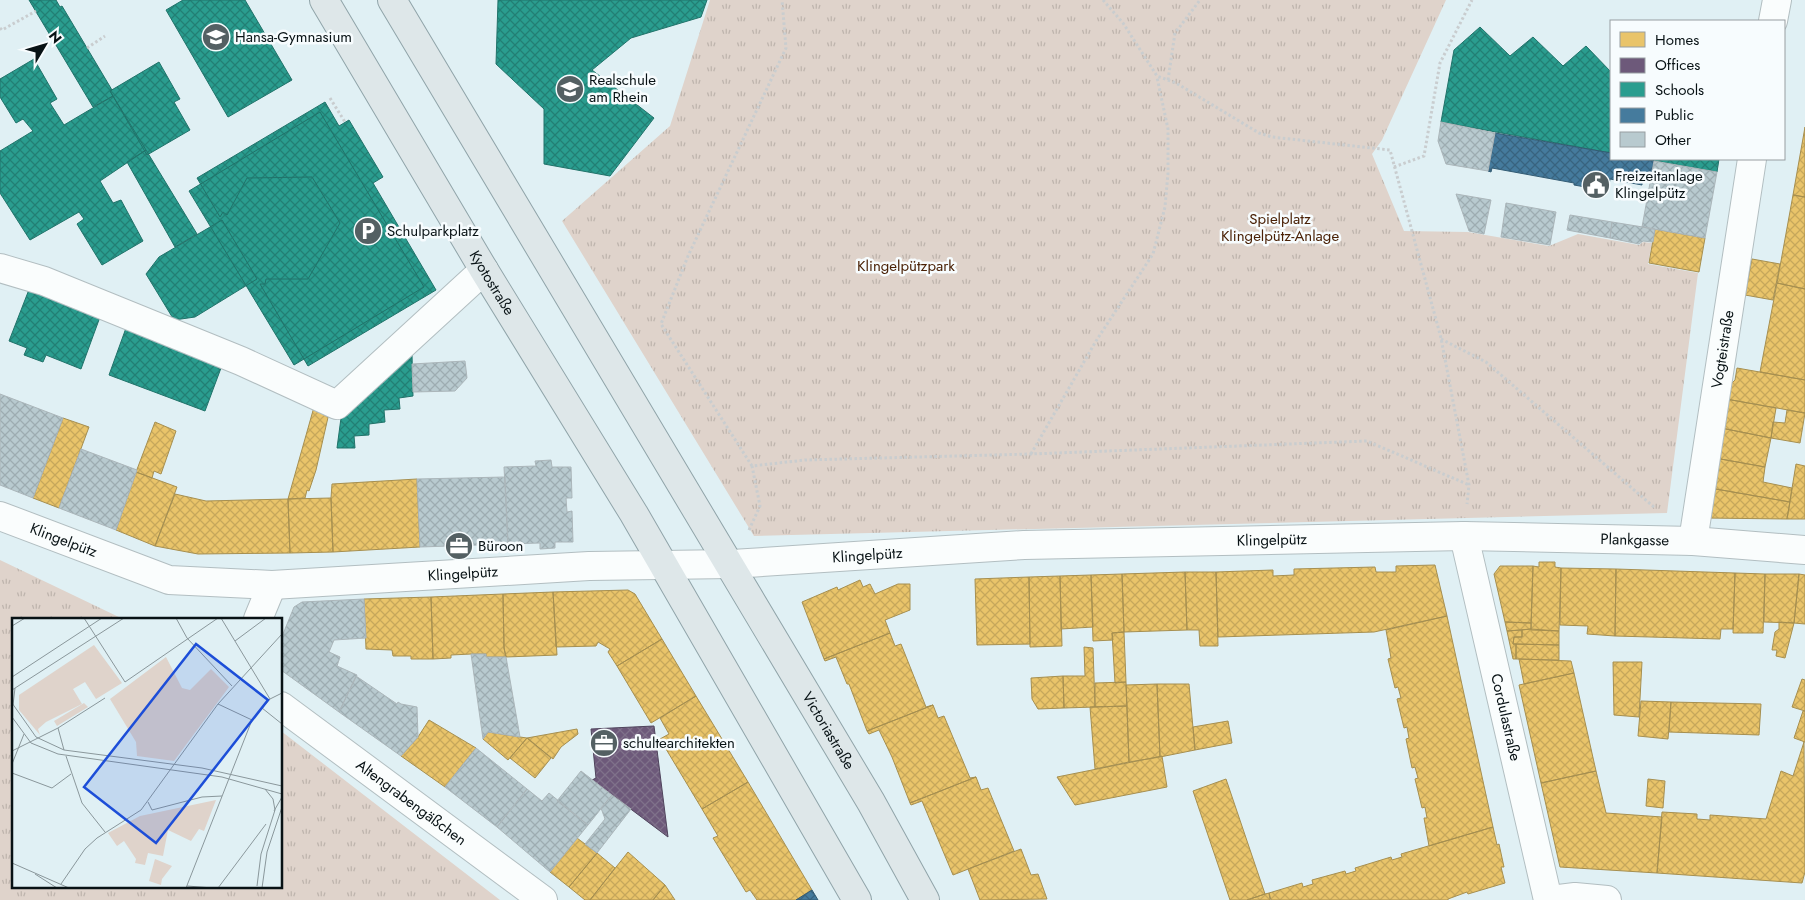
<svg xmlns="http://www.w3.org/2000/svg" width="1805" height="900" viewBox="0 0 1805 900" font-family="Jost,sans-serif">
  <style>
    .park { fill: url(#park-tufts) }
    .homes { fill: url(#homes-cross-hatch); stroke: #a68f50 }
    .offices { fill: url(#offices-cross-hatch); stroke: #4f445c }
    .schools { fill: url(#schools-cross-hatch); stroke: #20736a }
    .public { fill: url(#public-cross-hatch); stroke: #335c74 }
    .building { fill: url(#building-cross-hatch); stroke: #abb6ba }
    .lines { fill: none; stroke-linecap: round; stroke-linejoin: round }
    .minor-casing { stroke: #b2bec1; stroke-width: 30 }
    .major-casing { stroke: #90a4a9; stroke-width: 30 }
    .path { stroke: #c9cdcf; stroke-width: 3; stroke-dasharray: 2.5 2.5; stroke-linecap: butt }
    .minor { stroke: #fafdfd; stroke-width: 28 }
    .major { stroke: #dee7e9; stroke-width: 28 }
    .labels { text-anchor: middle; stroke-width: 5; stroke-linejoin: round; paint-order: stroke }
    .poi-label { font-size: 15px; fill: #081215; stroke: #f7fcfe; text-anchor: start }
    .park-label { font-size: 15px; fill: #4a2106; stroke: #f7fcfe }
    .street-label { font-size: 15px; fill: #081215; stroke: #f7fcfe }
    .inset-road { fill: none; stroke: #8a979b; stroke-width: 1 }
    .view { fill: #1d4ed8; fill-opacity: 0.15; stroke: #1d4ed8; stroke-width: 2.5 }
    .inset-edge { fill: none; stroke: #081215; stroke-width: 2.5 }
  </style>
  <defs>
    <pattern id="park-tufts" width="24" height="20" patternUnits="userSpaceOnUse" patternTransform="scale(1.25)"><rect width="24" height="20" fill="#dfd3cb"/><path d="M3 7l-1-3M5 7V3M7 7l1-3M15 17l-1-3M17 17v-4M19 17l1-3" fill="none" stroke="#beb4ad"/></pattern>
    <pattern id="homes-cross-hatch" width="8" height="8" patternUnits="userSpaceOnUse" patternTransform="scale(1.25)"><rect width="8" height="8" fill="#e9c46a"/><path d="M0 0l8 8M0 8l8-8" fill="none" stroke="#c6a75b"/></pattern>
    <pattern id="offices-cross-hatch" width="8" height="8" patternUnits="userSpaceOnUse" patternTransform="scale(1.25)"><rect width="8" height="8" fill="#6d597a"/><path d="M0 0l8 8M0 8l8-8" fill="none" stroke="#7f718a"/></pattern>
    <pattern id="schools-cross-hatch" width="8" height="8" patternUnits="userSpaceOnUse" patternTransform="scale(1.25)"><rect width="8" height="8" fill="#2a9d8f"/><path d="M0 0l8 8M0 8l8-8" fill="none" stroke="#227f74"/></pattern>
    <pattern id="public-cross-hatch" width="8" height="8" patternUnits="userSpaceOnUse" patternTransform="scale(1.25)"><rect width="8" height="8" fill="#457b9d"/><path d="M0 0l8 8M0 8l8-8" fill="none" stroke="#38637f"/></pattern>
    <pattern id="building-cross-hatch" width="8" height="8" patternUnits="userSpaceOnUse" patternTransform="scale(1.25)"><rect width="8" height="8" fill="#b8cacf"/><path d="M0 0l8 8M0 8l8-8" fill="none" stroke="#9dacb1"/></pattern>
  </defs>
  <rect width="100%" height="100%" fill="#e0f0f4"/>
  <path class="park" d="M710 0H1446L1382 140 1372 154 1404 231 1468 232 1549 246 1578 234 1639 245 1643 242 1652 243 1648 264 1698 273 1667 513 754 536 562 221 670 126Z
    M0 560 123 619H14V886H281V731L500 900H0Z"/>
  <path class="homes" d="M1805 127V197L1793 195Z
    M1793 195 1805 197V289L1777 283Z
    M1655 229 1705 238 1699 272 1649 263Z
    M1752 259 1780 264 1773 300 1745 295Z
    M1777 283 1805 289V380L1760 372Z
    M1737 368 1805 380V413L1726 399 1729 386 1735 380Z
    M1726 399 1776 408 1771 438 1721 428Z
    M314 407 329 413 316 470 309 491 307 490 305 498 288 499Z
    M1787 410 1805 413 1800 443 1771 438 1773 422 1785 423Z
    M63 418 89 427 59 508 33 498Z
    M155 422 176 431 161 474 154 471 152 478 136 472Z
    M1721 428 1771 438 1765 467 1715 458Z
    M1715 458 1765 467 1763 482 1792 488 1790 502 1710 488Z
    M1796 464 1805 466V519H1787Z
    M136 472 177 487 155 546 116 530Z
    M417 479 420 547 333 552 331 498 332 484Z
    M1710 488 1790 502 1787 519 1705 518Z
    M175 494 206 501 288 499 290 553 198 554 155 546Z
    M331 498 333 552 290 553 288 499Z
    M1539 562H1555V567L1561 568 1559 631 1531 630 1533 566 1539 567Z
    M1435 565 1447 616 1374 632 1218 637 1216 572 1273 570V576L1294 575V569L1375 567 1376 572H1396V566Z
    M1500 566H1533L1531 623 1505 622 1494 574Z
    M1561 568 1616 569 1615 636 1587 634 1588 626 1560 625Z
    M1616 569 1735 573 1733 629H1721L1720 639 1615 636Z
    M1185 572 1187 630 1124 632 1122 574Z
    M1185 572H1216L1218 646H1200L1199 630H1187Z
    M1735 573 1765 574 1763 633H1733Z
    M1122 574 1124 632 1112 633 1113 640 1093 641 1091 575Z
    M1765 574H1799L1794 623 1764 622Z
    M1799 574 1805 575V624L1794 623Z
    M1091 575 1093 627 1061 629 1060 576Z
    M1060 576 1062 646 1030 647 1029 577Z
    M1029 577 1030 644 977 645 975 579Z
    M860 580 863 587 870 584 875 594 898 584H910V610L885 620 890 633 824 659 802 602 837 587 838 590Z
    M628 590 635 594 662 639 617 666 608 652 610 649 598 642 596 646 556 647 553 592Z
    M553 592 557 655 506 657 504 648 503 594Z
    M503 594 504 648 506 657H486V654H471L451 655V658L433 659 431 597Z
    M431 597 433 659H411V656H393L392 650 366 649 364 599Z
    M1447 616 1493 827 1429 846 1424 818H1427L1425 807 1422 808 1415 779 1418 778 1415 767 1412 768 1406 739 1409 738 1407 727 1404 728 1397 699 1401 698 1398 687 1395 688 1388 659 1391 658 1386 630Z
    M1505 622 1531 623V629L1507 631Z
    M1779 622 1794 623 1785 658 1776 656 1777 650H1772L1775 632 1779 629Z
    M1531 629 1559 631V645L1513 644 1514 637H1522V630Z
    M1522 630V637H1514L1513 644H1516V659H1513L1507 631Z
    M1124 632 1126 682 1115 683 1112 633Z
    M890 633 895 646 901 644 926 707 933 705 867 731 849 684H847L836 657 825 661 824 659Z
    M662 639 696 696 651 723 617 666Z
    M1516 644 1559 645V660L1516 659Z
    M1084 647 1093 648 1095 707 1064 708 1063 676H1085Z
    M1519 659 1571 661 1574 673 1524 684Z
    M1613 662H1642L1639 717 1614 715Z
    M1574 673 1596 771 1541 783 1519 685Z
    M1063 676 1064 708 1038 709 1032 699 1031 678Z
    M1802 679 1805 680V711L1792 707Z
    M1126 682 1127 706 1095 707V683Z
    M1157 684 1160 757 1129 762 1126 685Z
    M1157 684H1189L1195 750 1160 757Z
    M696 696 748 782 702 809 660 739 669 734 660 718Z
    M1641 701 1671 702 1668 739 1638 736Z
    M1671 702 1761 704 1759 735 1669 732Z
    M933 705 938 718 944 716 970 778 976 777 910 803 892 757 879 730 869 734 867 731Z
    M1127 706 1129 762 1095 769 1090 707Z
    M1803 711H1805V742L1794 738Z
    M429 720 476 748 445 787 401 756 418 737Z
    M1228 721 1232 743 1195 750 1193 727Z
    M577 729 578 734 561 747 553 759 527 738Z
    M488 732 520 737 527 738 508 760 483 739Z
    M527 738 551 758 535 778 510 758Z
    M1804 742 1805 872 1802 883 1657 873 1662 812 1697 814V819L1710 820V815L1766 819 1781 771 1793 776Z
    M1162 756 1167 787 1075 805 1057 777Z
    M1596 771 1606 813 1662 817 1657 873 1560 867 1541 783Z
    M976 777 981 790 988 788 1014 851 953 875 922 801 911 805 910 803Z
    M1226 779 1265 894 1247 900H1230L1193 791Z
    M1648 779 1665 781 1663 808 1646 806Z
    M748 782 812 890 796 900H757L750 890 746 892 713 838 718 836 702 809Z
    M1493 827 1497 845 1499 844 1504 867H1501L1505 883 1468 894 1467 892 1448 899V900H1271L1269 893 1302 883 1303 887 1313 884 1312 880 1345 871 1346 874 1356 871 1355 868 1391 857 1392 860 1402 857 1401 854Z
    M577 838 597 853 569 887 550 872Z
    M1021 849 1031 875 1038 874 1047 899 980 900 968 869Z
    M628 852 665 885 653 900H590Z
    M597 853 615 868 590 900H585L569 887Z
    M665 885 675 900H653Z
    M1269 893 1270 900H1247L1265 894Z"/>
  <path class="offices" d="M654 726 668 837 592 780 596 778 591 729Z"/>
  <path class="schools" d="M29 0H56L60 7 62 6 112 90 110 91 113 96 93 107Z
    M183 0H245L292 80 228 117 166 10Z
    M498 0H707L701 17 631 38 592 70 654 118 610 176 544 164V109L496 64Z
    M1480 27 1510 56 1533 37 1563 66 1586 46 1611 72V153L1441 122 1454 50Z
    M34 59 57 99 50 103 64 125 113 96 146 150 100 181 113 203 121 200 143 241 102 265 77 224 84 219 79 212 30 240 0 193V151L33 131 23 119 16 123 0 97V79Z
    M159 62 180 99 174 102 190 130 147 155 110 91Z
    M325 102 339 126 349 120 383 177 373 183 436 290 308 366 260 284H265L266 279H308L340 223 312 177 247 178 227 215 223 212 220 217 197 178Z
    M320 112 424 287 294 365 189 191Z
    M146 150 197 234 175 247 127 162Z
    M1643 159H1719L1717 172Z
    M222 220 257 279 195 317 174 320 146 274 159 257Z
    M30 287 100 317 81 369 46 355 43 362 24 355 27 348 9 341Z
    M126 328 221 368 205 411 109 375Z
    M412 354 413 396 399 398 400 409 384 410 385 422 369 424V435L354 436 355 448H337L341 418Z"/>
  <path class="public" d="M1495 133 1611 153V159H1642L1654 161 1651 181 1642 179V185L1610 179 1608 191 1574 185V183L1492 168 1491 172 1488 171Z
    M812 890 818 900H796Z"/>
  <path class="building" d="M1441 122 1495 133 1488 171 1446 164 1438 141Z
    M1654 161 1717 172 1705 238 1642 227Z
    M1456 194 1491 200 1484 234 1469 231Z
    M1506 203 1556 212 1550 245 1501 237Z
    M1570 215 1612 222 1610 238 1567 230Z
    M1612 222 1655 229 1653 242 1643 241 1639 244 1610 238Z
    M465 361 467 378 455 391 413 392 412 364Z
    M0 394 63 418 33 498 0 485Z
    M81 449 137 470 116 530 59 508Z
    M551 460 552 467H571L572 498H566L567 512 572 511 573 542H555V548L540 549V543L508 544 504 467 536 466 535 461Z
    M505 477 508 544 420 547 417 479Z
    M364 599 366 638 334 640 329 652 340 657 337 666 357 675 339 712 281 670V639L294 607 302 602Z
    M471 654H486V657H506L520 737 488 732 483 739Z
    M356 676 397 704 398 702 401 704 417 707 418 737 401 756 339 712Z
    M476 748 527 789 497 827 445 787Z
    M581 771 612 795 588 825 557 801Z
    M527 789 542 801 549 793 588 825 550 872 497 827Z
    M612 795 631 809 597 853 585 844 605 819 601 808Z"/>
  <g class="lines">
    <defs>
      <g id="minor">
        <path d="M1773 21 1777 0"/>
        <path d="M0 268 44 281 241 361 337 405 484 270"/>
        <path id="s1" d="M0 516 169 580 272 585 589 566 732 564 1024 545 1464 536 1693 541 1805 550"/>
        <path id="s2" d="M1464 536 1548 900"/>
        <path id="s3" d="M1693 541 1752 159"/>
        <path d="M258 619 272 585"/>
        <path id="s4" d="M281 706 543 900"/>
        <path d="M1551 900 1575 897 1607 900"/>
      </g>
      <g id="major">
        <path id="s5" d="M324 0 484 270 634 514 857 900"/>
        <path id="s6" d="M392 0 871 802 925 900"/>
      </g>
    </defs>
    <use href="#minor" class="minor-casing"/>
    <use href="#major" class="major-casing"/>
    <path class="path" d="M1103 0 1123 23 1157 76 1176 83 1259 133 1272 137 1390 150 1441 338 1469 485 1467 504
      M0 28 2 30 36 11
      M87 48 105 36
      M1168 80 1175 33 1200 0
      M330 98 345 122
      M1394 167 1424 156 1440 63 1472 0
      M1441 339 1486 362 1655 508
      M1031 454 1096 341 1153 254 1165 207 1168 173V129L1157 77
      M752 466 661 324 688 256 786 48 782 0
      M749 530 760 506 752 466 805 460 1031 454 1367 441 1469 485"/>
    <use href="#minor" class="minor"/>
    <use href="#major" class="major"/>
  </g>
  <defs>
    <symbol id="school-disc" viewBox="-11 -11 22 22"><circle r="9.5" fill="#546063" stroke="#f7fcfe"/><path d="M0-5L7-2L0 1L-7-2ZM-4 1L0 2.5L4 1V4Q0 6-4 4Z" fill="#fff"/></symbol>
    <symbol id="civic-disc" viewBox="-11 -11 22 22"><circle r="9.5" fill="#546063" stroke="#f7fcfe"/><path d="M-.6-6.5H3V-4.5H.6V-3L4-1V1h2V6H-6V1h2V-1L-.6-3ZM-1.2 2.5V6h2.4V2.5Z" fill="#fff"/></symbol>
    <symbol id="parking-disc" viewBox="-11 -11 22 22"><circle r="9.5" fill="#546063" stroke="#f7fcfe"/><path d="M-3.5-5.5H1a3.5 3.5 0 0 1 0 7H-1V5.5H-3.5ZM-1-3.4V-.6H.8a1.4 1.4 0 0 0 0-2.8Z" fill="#fff"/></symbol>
    <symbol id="office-disc" viewBox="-11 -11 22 22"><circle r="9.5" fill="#546063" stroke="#f7fcfe"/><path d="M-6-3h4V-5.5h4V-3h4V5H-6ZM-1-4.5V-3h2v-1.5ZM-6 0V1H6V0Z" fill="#fff"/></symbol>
  </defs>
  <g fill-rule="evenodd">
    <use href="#school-disc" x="200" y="21" width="32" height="32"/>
    <use href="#school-disc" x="554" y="73" width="32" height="32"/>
    <use href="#civic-disc" x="1580" y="169" width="32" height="32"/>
    <use href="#parking-disc" x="352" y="215" width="32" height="32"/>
    <use href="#office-disc" x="443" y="530" width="32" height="32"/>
    <use href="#office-disc" x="588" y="727" width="32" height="32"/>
  </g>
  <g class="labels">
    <g class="poi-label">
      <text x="235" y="42">Hansa-Gymnasium</text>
      <text x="589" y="85">Realschule<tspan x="589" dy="17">am Rhein</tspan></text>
      <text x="1615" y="181">Freizeitanlage<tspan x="1615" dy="17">Klingelpütz</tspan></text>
      <text x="387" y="236">Schulparkplatz</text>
      <text x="478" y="551">Büroon</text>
      <text x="623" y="748">schultearchitekten</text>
    </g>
    <g class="park-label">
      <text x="1280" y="224">Spielplatz<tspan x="1280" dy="17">Klingelpütz-Anlage</tspan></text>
      <text x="906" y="271">Klingelpützpark</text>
    </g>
    <g class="street-label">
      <text dy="5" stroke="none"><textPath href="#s5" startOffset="329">Kyotostraße</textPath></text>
      <text dy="5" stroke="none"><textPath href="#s3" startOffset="194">Vogteistraße</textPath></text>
      <text dy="5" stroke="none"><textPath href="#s1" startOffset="68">Klingelpütz</textPath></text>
      <text dy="5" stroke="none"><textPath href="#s1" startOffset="1285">Klingelpütz</textPath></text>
      <text dy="5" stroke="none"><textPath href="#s1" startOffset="1648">Plankgasse</textPath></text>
      <text dy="5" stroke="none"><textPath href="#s1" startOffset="880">Klingelpütz</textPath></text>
      <text dy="5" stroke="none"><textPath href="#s1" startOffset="475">Klingelpütz</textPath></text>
      <text dy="5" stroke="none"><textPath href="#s2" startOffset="186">Cordulastraße</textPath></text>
      <text dy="5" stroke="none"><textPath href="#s6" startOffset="851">Victoriastraße</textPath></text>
      <text dy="5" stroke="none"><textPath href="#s4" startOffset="162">Altengrabengäßchen</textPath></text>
    </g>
  </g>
  <g transform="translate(12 618)">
    <rect width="270" height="270" fill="#e0f0f4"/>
    <path d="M82 27 110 65 84 81 73 64 61 71 70 86 34 104 26 111 28 117 7 92V77ZM154 39 170 70 178 72 199 51 217 69 162 143 125 138 124 124 98 81ZM204 182 192 213 187 211 179 223 156 212 151 238 136 235 133 247 123 245 124 241 112 223 105 228 96 215 128 198Z" fill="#dfd3cb"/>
    <path d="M72 85 76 89 45 108 42 103ZM143 241 160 248 150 261 149 267 137 263Z" fill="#dfd3cb"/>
    <path class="inset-road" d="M72 0 113 64 206 0M164 0 175 20 220 68M209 0 258 81M0 8 13 0M223 23 254 0M0 59 90 0M0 72 112 0M0 85 24 119 52 132 190 150 270 168M206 86 240 102M1 87 3 70M250 90 270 106M0 99 19 125 46 136 210 159 270 176M46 110 52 132M0 133 46 110 93 80M54 138 70 185 93 214M0 146 12 116M0 155 40 170 59 156M136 184 140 192 190 179 210 178M262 193 270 179M0 245 57 270M23 256 45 270M49 266 73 231 85 220 129 192 206 86 270 16M175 268 201 270M245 268 249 236 263 192 261 181 253 171M174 270 240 102 258 81 270 75M206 270 254 206M250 270 255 234 270 189"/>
    <path class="view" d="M184 26 256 82 144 225 72 169Z"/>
    <rect width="270" height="270" class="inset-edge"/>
  </g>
  <rect x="1610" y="20" width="175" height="140" fill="#f7fcfe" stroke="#979ea1"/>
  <rect x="1620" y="32" width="25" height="15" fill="#e9c46a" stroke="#979ea1"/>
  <text x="1655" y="45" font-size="15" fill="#081215">Homes</text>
  <rect x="1620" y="58" width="25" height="15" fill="#6d597a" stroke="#979ea1"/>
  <text x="1655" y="70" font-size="15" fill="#081215">Offices</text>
  <rect x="1620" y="82" width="25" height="15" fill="#2a9d8f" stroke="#979ea1"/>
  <text x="1655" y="95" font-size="15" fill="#081215">Schools</text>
  <rect x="1620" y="108" width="25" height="15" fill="#457b9d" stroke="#979ea1"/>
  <text x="1655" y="120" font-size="15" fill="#081215">Public</text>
  <rect x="1620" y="132" width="25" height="15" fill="#b8cacf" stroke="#979ea1"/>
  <text x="1655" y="145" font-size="15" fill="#081215">Other</text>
  <g transform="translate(45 45) rotate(52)" stroke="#f7fcfe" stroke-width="4" paint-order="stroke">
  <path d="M0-4L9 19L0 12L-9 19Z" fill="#081215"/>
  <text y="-8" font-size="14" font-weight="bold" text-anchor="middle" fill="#081215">N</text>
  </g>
</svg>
